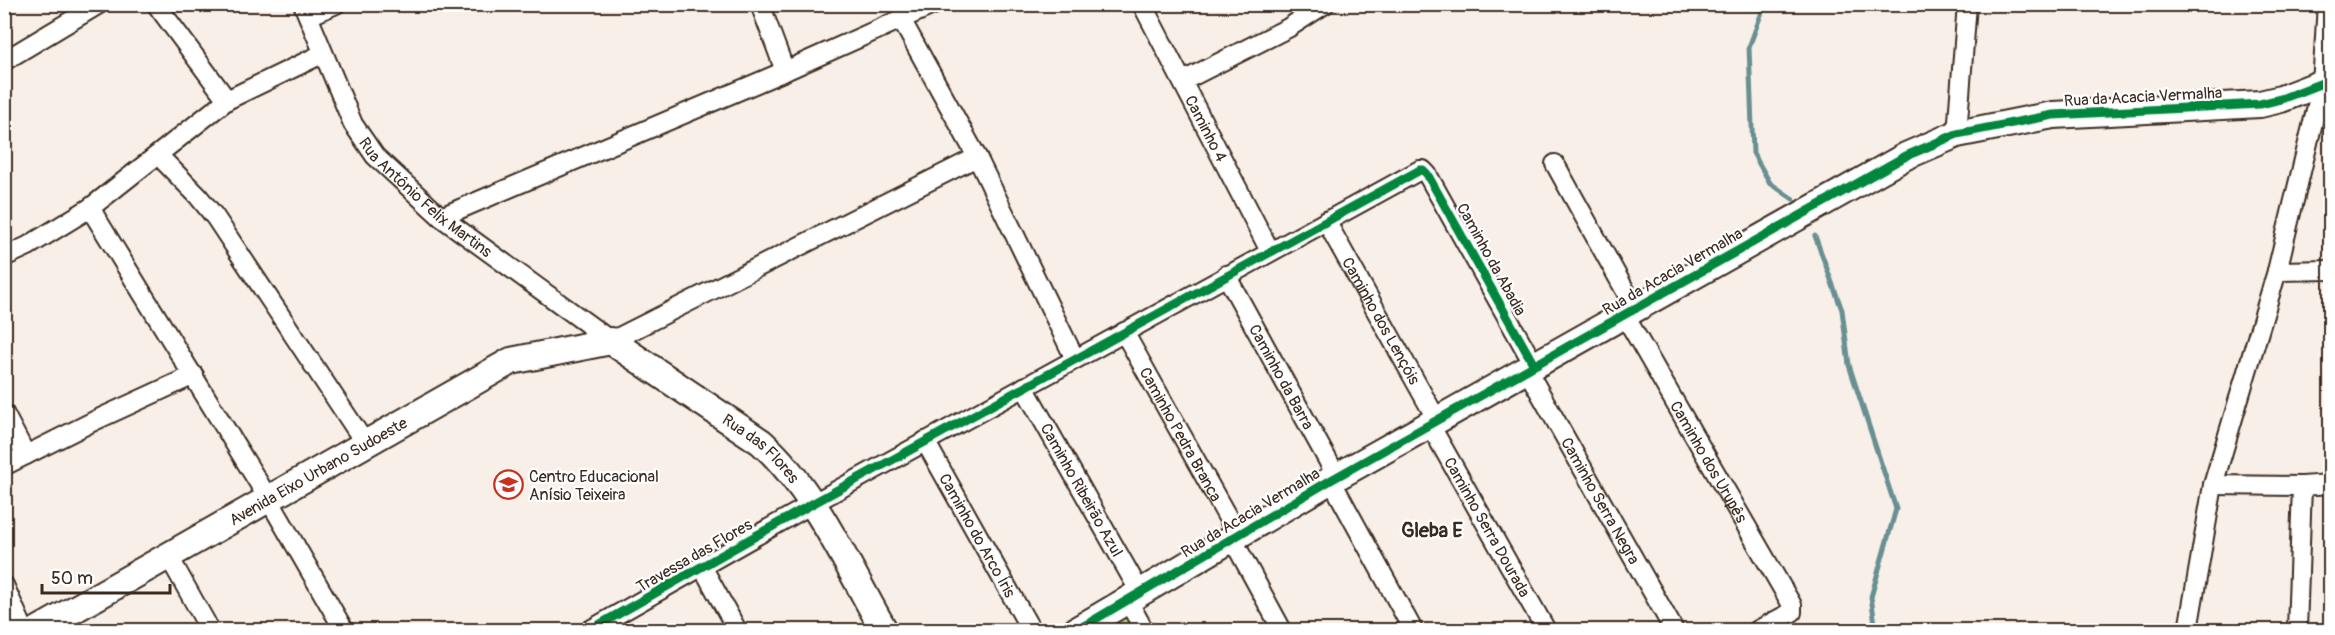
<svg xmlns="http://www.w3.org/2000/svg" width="2335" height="635" viewBox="0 0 2335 635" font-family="Pangolin,sans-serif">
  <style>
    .green { fill: #b6da95; stroke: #78825a; stroke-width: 1.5 }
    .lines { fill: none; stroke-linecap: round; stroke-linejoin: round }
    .stream { stroke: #678f92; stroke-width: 5 }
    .street-casing { stroke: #3b2a1e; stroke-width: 22 }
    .secondary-casing { stroke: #3b2a1e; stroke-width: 30 }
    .street { stroke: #fff; stroke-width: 18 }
    .secondary { stroke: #fff; stroke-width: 26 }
    .cycleway-casing { stroke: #fff; stroke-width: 13 }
    .cycleway { stroke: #00873e; stroke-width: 9 }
    .labels { text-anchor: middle; stroke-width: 4.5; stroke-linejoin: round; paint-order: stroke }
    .street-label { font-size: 16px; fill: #3b2a1e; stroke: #fff }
    .poi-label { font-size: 16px; fill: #3b2a1e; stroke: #fff; text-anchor: start }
    .quarter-label { font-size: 20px; font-weight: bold; fill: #3b2a1e; stroke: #fff }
  </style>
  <rect width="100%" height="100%" fill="#f8f0e8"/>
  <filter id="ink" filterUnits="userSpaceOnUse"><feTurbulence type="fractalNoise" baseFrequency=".0167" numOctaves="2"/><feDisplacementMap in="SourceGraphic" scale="12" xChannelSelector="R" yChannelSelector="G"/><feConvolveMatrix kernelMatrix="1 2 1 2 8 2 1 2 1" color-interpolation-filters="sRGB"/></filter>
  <g filter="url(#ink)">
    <path class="green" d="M1129 613 1139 630H1097Z"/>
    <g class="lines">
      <path class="stream" d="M1765 4 1749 47 1753 153 1770 183 1793 199
        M1815 236 1842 310 1849 365 1896 509 1871 597 1876 630"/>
      <defs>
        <g id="street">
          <path d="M156 4 227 100"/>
          <path id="s1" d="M303 4 353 124 375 156 441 217 611 341 977 157"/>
          <path d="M760 4 785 71"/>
          <path id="s2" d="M1142 4 1270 251"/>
          <path d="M309 16 336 4"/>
          <path d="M901 19 977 157 1075 359"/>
          <path d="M4 61 99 4"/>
          <path d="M1183 81 1288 28 1325 4"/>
          <path d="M1957 134 1967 4"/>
          <path d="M158 155 198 196 215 217 365 443"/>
          <path d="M1555 164 1636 310"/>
          <path d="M90 208 268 498 344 630"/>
          <path d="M441 217 785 71 935 4"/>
          <path id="s3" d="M1326 221 1437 420"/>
          <path d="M4 257 28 246 90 208 227 100 322 54"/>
          <path d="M2277 271 2330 270"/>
          <path id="s4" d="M1226 275 1337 477"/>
          <path id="s5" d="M1625 316 1792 605V612L1758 630"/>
          <path id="s6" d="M1124 332 1238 536"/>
          <path id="s7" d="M1527 370 1674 630"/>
          <path id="s8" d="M1024 387 1141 594"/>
          <path d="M4 413 26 455"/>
          <path id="s9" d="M1430 425 1546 630"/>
          <path id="s10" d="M925 441 1031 630"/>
          <path d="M4 466 96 420 194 375"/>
          <path d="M1331 480 1413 630"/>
          <path d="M2213 485 2302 486 2330 484"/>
          <path d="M1233 540 1282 630"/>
          <path d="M168 555 210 630"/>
          <path d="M703 568 737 630"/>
          <path d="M4 585 24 630"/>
          <path d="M1128 601 1144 630"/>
          <path d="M590 630 812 504 1420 170H1423L1427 174 1534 365"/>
          <path d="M2188 630 2213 485 2277 271 2322 85 2327 4"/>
          <path d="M2297 630 2302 486"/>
        </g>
        <g id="secondary">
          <path id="s11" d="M38 630 511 361 611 341 761 442C814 489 849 569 884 630"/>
          <path d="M1077 630 1331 480 1906 156 1957 134 2053 115 2260 104 2281 99 2330 80"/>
        </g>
      </defs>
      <use href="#street" class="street-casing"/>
      <use href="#secondary" class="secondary-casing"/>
      <use href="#street" class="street"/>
      <use href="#secondary" class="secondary"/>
      <defs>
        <path id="cycleway" d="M590 630 812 504 1420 170H1423L1427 174 1534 365
          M1077 630 1331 480 1906 156 1957 134 2053 115 2260 104 2281 99 2330 80"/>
      </defs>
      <use href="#cycleway" class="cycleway-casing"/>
      <use href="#cycleway" class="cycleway"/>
    </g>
  </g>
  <defs>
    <symbol id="school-ring" viewBox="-11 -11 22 22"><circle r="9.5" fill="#fff" stroke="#c8321e" stroke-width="1.5"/><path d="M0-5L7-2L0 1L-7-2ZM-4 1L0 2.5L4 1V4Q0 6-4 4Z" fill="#c8321e"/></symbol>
  </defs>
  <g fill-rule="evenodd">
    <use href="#school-ring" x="492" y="468" width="33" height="33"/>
  </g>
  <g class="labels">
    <g class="street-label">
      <text transform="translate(2143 96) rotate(-3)" y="6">Rua da Acacia Vermalha</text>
      <text dy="6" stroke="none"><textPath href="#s2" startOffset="140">Caminho 4</textPath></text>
      <text dy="6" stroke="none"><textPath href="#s1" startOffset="234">Rua Antônio Felix Martins</textPath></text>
      <text transform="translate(1492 259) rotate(61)" y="6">Caminho da Abadia</text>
      <text transform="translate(1672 271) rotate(-30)" y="6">Rua da Acacia Vermalha</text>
      <text dy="6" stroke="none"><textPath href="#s3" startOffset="114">Caminho dos Lençóis</textPath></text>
      <text dy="6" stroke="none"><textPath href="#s4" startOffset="116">Caminho da Barra</textPath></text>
      <text dy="6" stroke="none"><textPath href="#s6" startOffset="117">Caminho Pedra Branca</textPath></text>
      <text dy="6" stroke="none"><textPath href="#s11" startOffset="831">Rua das Flores</textPath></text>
      <text dy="6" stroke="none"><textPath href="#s5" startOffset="168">Caminho dos Urupês</textPath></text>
      <text dy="6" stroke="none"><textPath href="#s11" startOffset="322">Avenida Eixo Urbano Sudoeste</textPath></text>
      <text dy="6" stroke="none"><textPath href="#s8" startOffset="118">Caminho Ribeirão Azul</textPath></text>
      <text dy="6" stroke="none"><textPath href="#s7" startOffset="150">Caminho Serra Negra</textPath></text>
      <text transform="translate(1250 512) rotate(-31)" y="6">Rua da Acacia Vermalha</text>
      <text dy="6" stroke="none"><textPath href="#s9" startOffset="117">Caminho Serra Dourada</textPath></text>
      <text dy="6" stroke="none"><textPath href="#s10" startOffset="108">Caminho do Arco Íris</textPath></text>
      <text transform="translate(694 555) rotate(-30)" y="6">Travessa das Flores</text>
    </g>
    <g class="poi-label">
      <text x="529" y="482">Centro Educacional<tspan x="529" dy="18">Anísio Teixeira</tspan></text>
    </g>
    <g class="quarter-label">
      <text x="1432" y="537">Gleba E</text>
    </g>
  </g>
  <rect width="2335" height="635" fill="none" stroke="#fff" stroke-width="24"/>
  <rect x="12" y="12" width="2311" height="611" fill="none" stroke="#3b2a1e" stroke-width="2" filter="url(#ink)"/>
  <path d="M42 584v9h128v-9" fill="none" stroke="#3b2a1e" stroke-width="3"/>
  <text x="51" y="584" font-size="18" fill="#3b2a1e" stroke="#ffffff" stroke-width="4.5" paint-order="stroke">50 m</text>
</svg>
